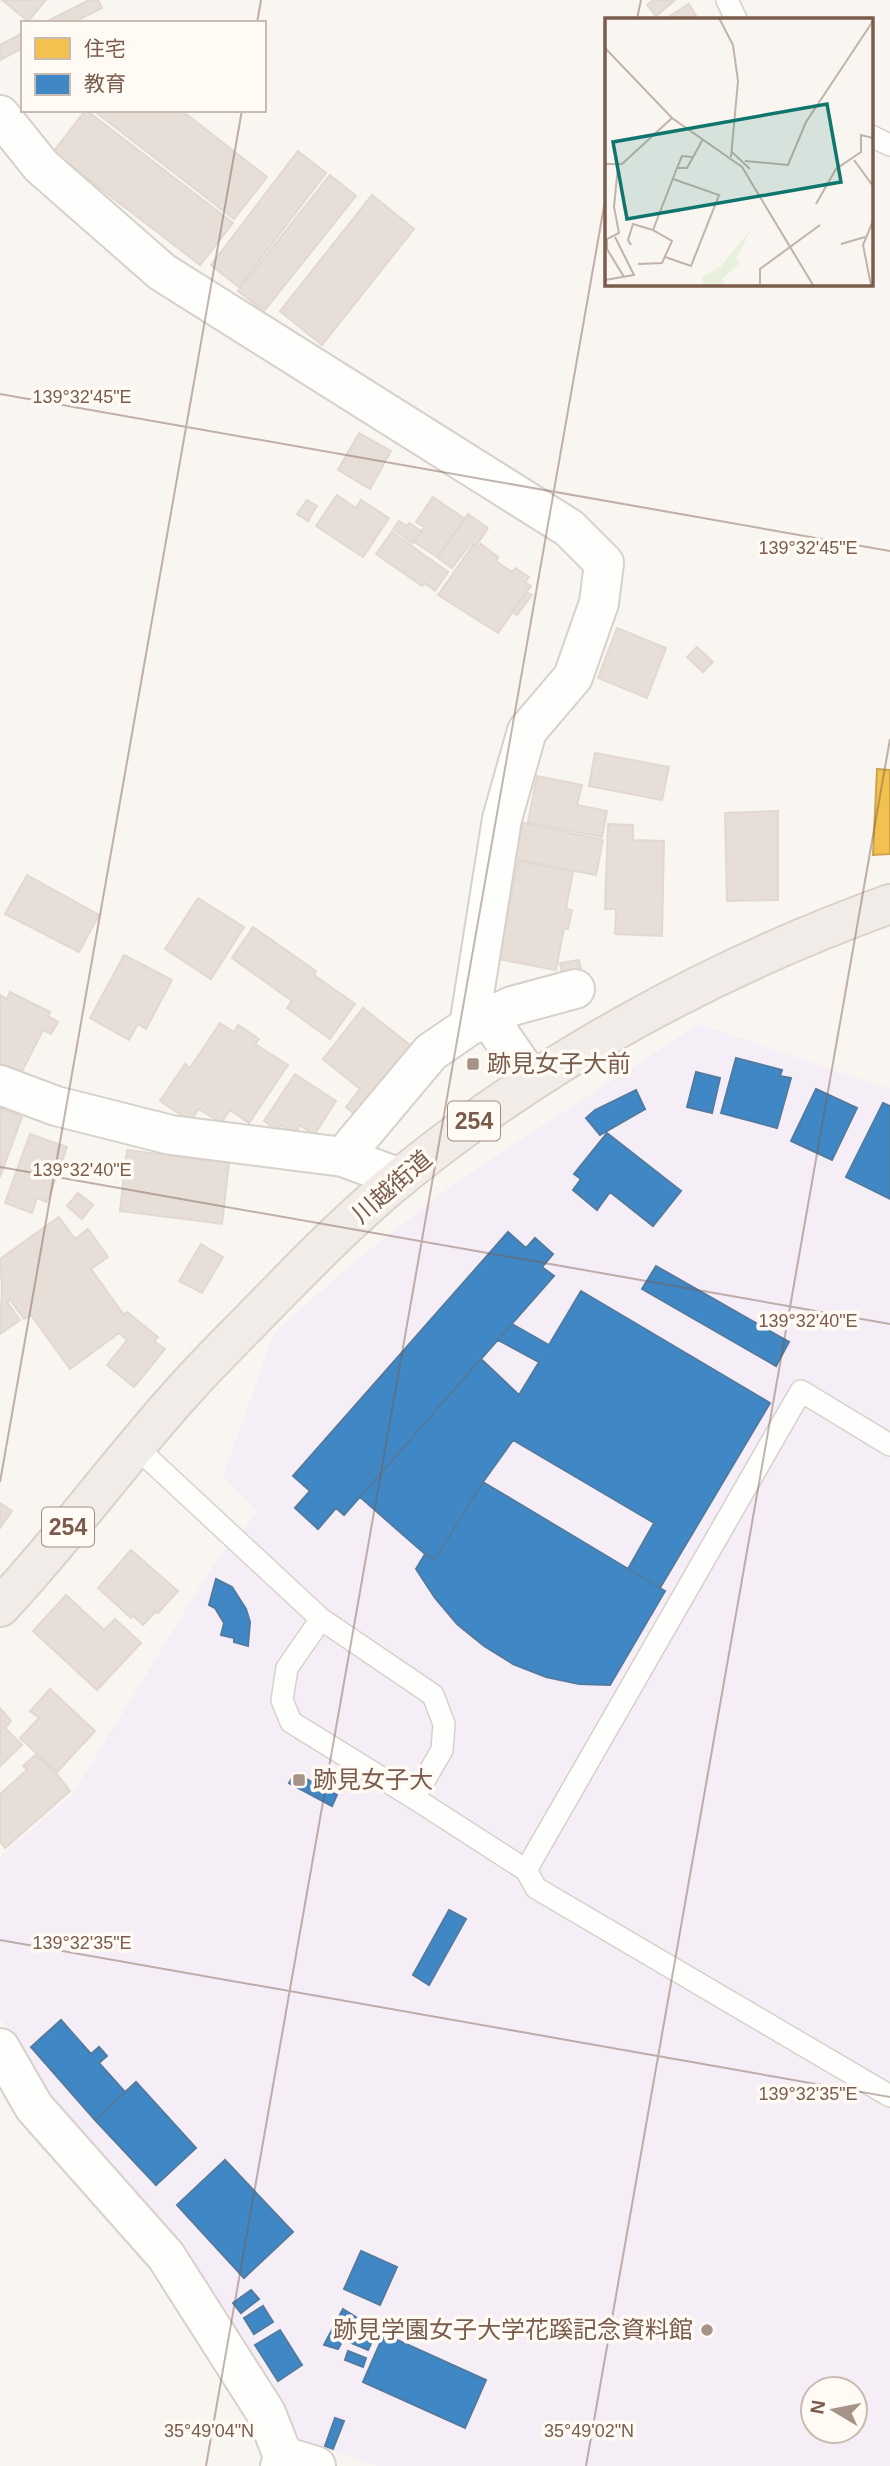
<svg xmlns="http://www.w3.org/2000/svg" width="890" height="2466" viewBox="0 0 890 2466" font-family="Helvetica,'Noto Sans JP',sans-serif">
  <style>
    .education { fill: #f6eef6; fill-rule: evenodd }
    .homes { fill: #f2c14e; stroke: #cea34e; stroke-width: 2 }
    .schools { fill: #3f88c5; stroke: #517ba1; stroke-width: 2 }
    .building { fill: #e6ded7; stroke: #e2d8d2; stroke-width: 2 }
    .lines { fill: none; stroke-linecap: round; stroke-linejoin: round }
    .service-casing { stroke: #d7d1cb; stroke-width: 24 }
    .minor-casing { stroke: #d7d1cb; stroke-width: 42 }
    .trunk-casing { stroke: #dad1cc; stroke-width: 42 }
    .service { stroke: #fefefd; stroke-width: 21 }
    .minor { stroke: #fefefd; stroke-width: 38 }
    .trunk { stroke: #f2ece8; stroke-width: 38 }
    .ticks { fill: none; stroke: #7a5c4d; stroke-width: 2; stroke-opacity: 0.45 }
    .poi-dot { fill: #a69286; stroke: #fffaf3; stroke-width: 2.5 }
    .labels { text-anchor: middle; stroke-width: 7; stroke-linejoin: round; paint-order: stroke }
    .shield { fill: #fffaf3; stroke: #a28b7f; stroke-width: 2 }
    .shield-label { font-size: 23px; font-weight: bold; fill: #7a5c4d }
    .poi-label { font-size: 24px; fill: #7a5c4d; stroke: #fffaf3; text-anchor: start }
    .street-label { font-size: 24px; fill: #7a5c4d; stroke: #fffaf3 }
    .inset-road { fill: none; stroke: #c2b3aa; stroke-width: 2 }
    .view { fill: #0f766e; fill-opacity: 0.15; stroke: #0f766e; stroke-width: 3.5 }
    .inset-edge { fill: none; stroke: #7a5c4d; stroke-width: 3.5 }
    .ticks-label { font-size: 18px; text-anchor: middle; fill: #7a5c4d; stroke: #fffaf3; stroke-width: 7; stroke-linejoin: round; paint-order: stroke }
  </style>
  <rect width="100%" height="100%" fill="#f9f5f0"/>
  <path class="education" d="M698 1024 890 1089V2466H378L302 2441 271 2391 45 2096 0 2019V1857L72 1795 217 1559 258 1512 223 1476 274 1333 352 1264 451 1186ZM813 2389H855V2431H813Z"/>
  <path class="homes" d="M877 769 890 770V854L873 855Z"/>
  <path class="schools" d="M736 1058 782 1070 780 1076 791 1078 777 1128 721 1113Z
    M696 1072 720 1078 712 1113 687 1107Z
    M816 1089 857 1108 832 1160 791 1141Z
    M636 1090 645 1109 600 1135 586 1118 595 1110Z
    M883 1103 890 1106V1199L846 1177Z
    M607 1133 681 1191 653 1226 610 1192 597 1210 573 1190 581 1179 574 1174Z
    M508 1232 526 1248 535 1238 553 1254 542 1267 554 1276 344 1515 336 1508 318 1529 295 1508 310 1491 293 1476Z
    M656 1266 789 1342 776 1366 642 1289Z
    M581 1291 770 1403 660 1588 628 1569 654 1523 513 1440 483 1482 435 1559 425 1554 360 1497 481 1359 519 1395 539 1362 498 1340 512 1324 549 1345Z
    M483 1482 665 1591 610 1685 579 1684 546 1677 513 1664 484 1646 457 1624 435 1598 416 1569 425 1554 435 1559Z
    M216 1579 232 1587 246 1609 250 1622 248 1646 234 1642V1638L221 1635 224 1623 215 1608 209 1605Z
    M295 1773 337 1795 332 1806 289 1783Z
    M449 1910 466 1919 429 1985 413 1975Z
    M61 2020 91 2054 99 2047 107 2056 99 2063 125 2092 95 2120 31 2047Z
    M136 2082 196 2148 156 2185 95 2120Z
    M225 2160 293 2232 244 2278 177 2205Z
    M361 2251 397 2267 380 2305 344 2289Z
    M251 2290 259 2299 241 2313 233 2303Z
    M263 2306 273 2322 254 2334 244 2318Z
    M343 2309 356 2317 338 2349 324 2345Z
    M360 2318 379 2327 368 2350 349 2342Z
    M280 2330 302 2365 278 2381 255 2345Z
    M384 2334 486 2380 465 2428 363 2382Z
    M348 2351 366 2358 363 2367 345 2360Z
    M335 2418 344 2421 333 2449 325 2446Z"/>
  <path class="building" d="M2 0H46L28 21Z
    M89 0H98L102 8 72 23H44Z
    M653 0H675L656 16 647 5Z
    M689 4 698 19H665Z
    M23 33V48L0 60V45Z
    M86 110 233 223 200 265 53 152Z
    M93 110H181L267 177 234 219Z
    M298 151 326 173 239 287 211 265Z
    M330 175 356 196 264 311 238 291Z
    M372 195 414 229 322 345 280 311Z
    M359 433 391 451 370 489 338 470Z
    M337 495 356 508 361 500 389 518 363 557 316 526Z
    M433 497 465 519 437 557 414 542 424 527 416 522Z
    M307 500 317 506 308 521 297 514Z
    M468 514 488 528 476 546 471 543 452 568 437 557Z
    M399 521 407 526 409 523 421 531 412 543 393 529Z
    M392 532 448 572 435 591 425 583 422 586 376 554Z
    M481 544 498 557 496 561 512 572 515 568 529 577 525 582 531 586 498 633 438 595 473 545 478 548Z
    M526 592 532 595 517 615 512 612Z
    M617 628 666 648 647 698 598 678Z
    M697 647 713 662 703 672 687 657Z
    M595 753 669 767 662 800 589 786Z
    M537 776 582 785 577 805 607 811 602 837 528 822Z
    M778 811V900L727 901 725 813Z
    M523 823 603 840 596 875 515 859Z
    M608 824 633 825V840L664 841 662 936 615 934 616 909H605Z
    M518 861 573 872 566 909 572 910 568 929 564 928 556 970 498 959Z
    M27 875 99 915 79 952 5 914Z
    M198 898 244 927 211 979 165 949Z
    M253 927 316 971 314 975 355 1004 330 1039 287 1008 292 1001 232 958Z
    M124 955 172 980 146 1029 138 1024 129 1040 90 1018Z
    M579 960 582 974 563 978 560 963Z
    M10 992 50 1012 48 1016 58 1022 51 1034 43 1030 19 1077 0 1071V995L7 999Z
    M363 1008 414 1048 358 1117 346 1107 360 1089 323 1059Z
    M220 1023 234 1032 238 1025 259 1039 255 1044 288 1065 249 1123 230 1110 221 1123 199 1109 190 1121 160 1101 185 1064 190 1068Z
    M295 1074 336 1101 314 1135 300 1125 295 1134 281 1125 278 1131 264 1121Z
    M0 1108 22 1117 0 1177Z
    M30 1134 67 1147 47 1202 37 1198 32 1213 5 1203Z
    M127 1150 229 1163 222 1224 120 1211Z
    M78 1193 93 1205 82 1219 67 1206Z
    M59 1217 75 1239 88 1229 108 1257 91 1269 124 1315 127 1312 158 1337 154 1341 165 1349 134 1387 107 1365 127 1340 119 1333 70 1369 31 1315 24 1319 10 1300 7 1302 20 1320 0 1334 2 1288 0 1259Z
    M201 1244 223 1257 202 1293 179 1281Z
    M0 1503 12 1511 0 1528Z
    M131 1550 178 1591 158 1613 156 1611 143 1625 132 1615 131 1618 98 1588Z
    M66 1595 104 1630 115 1619 141 1643 97 1690 33 1631Z
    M50 1689 95 1731 57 1772 20 1738 39 1718 30 1711Z
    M0 1708 11 1721 5 1728 22 1745 0 1766Z
    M35 1755 56 1773 70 1791 5 1848 0 1842V1794L27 1770 23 1766Z"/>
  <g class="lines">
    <defs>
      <path id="service" d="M727 0 736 19
        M871 136 890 145
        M135 1446 321 1619 433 1695 444 1724 442 1750 414 1798 291 1722 282 1700 287 1668 321 1619
        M414 1798 526 1870 536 1888 890 2096
        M526 1870 801 1391 890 1445"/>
      <path id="minor" d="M0 115 41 166 162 272 569 528 604 563 599 603 573 677 527 731 502 819 469 1026
        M488 1017 532 1081
        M0 1085 56 1106 171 1135 343 1157 400 1178
        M343 1157 431 1052 469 1026 512 1006 575 989
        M0 2048 34 2107 166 2256 266 2413 283 2456 280 2466
        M283 2456 316 2466"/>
      <path id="trunk" d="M0 1607C66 1537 122 1458 187 1387 213 1358 241 1331 268 1303 311 1259 354 1215 402 1176 546 1059 715 967 890 904"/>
    </defs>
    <use href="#service" class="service-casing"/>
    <use href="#minor" class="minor-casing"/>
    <use href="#trunk" class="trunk-casing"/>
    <use href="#service" class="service"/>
    <use href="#minor" class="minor"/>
    <use href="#trunk" class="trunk"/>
  </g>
  <path class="ticks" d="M637 19 641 0M257 23 261 0M0 394 890 551M0 1167 890 1324M0 1482 242 110M0 1940 890 2097M206 2466 606 195M586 2466 890 739"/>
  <g class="poi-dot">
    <rect x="466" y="1057" width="14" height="14" rx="3.5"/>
    <rect x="292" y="1773" width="14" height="14" rx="3.5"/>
    <circle cx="707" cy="2330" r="7"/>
  </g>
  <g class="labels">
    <g class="shield">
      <rect x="448" y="1101.5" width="52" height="39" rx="5"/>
      <rect x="42" y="1507.5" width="52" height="39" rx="5"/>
    </g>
    <g class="shield-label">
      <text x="474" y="1129">254</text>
      <text x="68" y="1535">254</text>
    </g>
    <g class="poi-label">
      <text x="487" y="1072">跡見女子大前</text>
      <text x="313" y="1788">跡見女子大</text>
      <text x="693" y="2338" text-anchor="end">跡見学園女子大学花蹊記念資料館</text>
    </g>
    <g class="street-label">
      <text transform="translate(392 1187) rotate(-41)" y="8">川越街道</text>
    </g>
  </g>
  <g transform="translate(605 18)">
    <rect width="268" height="268" fill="#f9f5f0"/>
    <path d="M145 213 131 241 135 245 117 261 120 267H99L97 260 116 248Z" fill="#e7f0db"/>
    <path class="inset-road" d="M114 0 128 27 133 63 126 139M0 30 67 100 137 149 208 267M127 134 145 151M87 139 77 138 72 150H82L98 121M249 142 268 168M140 143 183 147 201 104 268 3M0 146H17L67 100M13 148 9 189 14 215 2 221V231L19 259M211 186 231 151 256 134V117L268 120M236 226 260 219M26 227 23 222 28 206 48 212M60 239 86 248 114 177 68 161M33 246 57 245 67 223 48 212 72 150M0 262 29 257 10 219M155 267V251L215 207M266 267 258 227 268 203"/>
    <path class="view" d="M222 86 236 164 22 201 8 124Z"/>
    <rect width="268" height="268" class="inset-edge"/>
  </g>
  <g class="ticks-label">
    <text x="82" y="403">139°32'45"E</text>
    <text x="808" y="554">139°32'45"E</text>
    <text x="82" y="1176">139°32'40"E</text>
    <text x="808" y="1327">139°32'40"E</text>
    <text x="82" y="1949">139°32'35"E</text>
    <text x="808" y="2100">139°32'35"E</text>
    <text x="209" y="2437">35°49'04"N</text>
    <text x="589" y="2437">35°49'02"N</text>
  </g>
  <rect x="21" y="21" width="245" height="91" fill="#fffaf3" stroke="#cabbb1" stroke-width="2"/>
  <rect x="35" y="38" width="35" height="21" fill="#f2c14e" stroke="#cabbb1" stroke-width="2"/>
  <text x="84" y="56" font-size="21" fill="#7a5c4d">住宅</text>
  <rect x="35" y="74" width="35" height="21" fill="#3f88c5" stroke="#cabbb1" stroke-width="2"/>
  <text x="84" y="91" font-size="21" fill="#7a5c4d">教育</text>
  <g transform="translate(834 2410) rotate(280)"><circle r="33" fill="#fffaf3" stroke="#cabbb1" stroke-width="2"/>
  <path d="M0-5L12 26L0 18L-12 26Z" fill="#a69286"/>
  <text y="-10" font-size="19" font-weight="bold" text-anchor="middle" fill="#7a5c4d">N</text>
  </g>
</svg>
